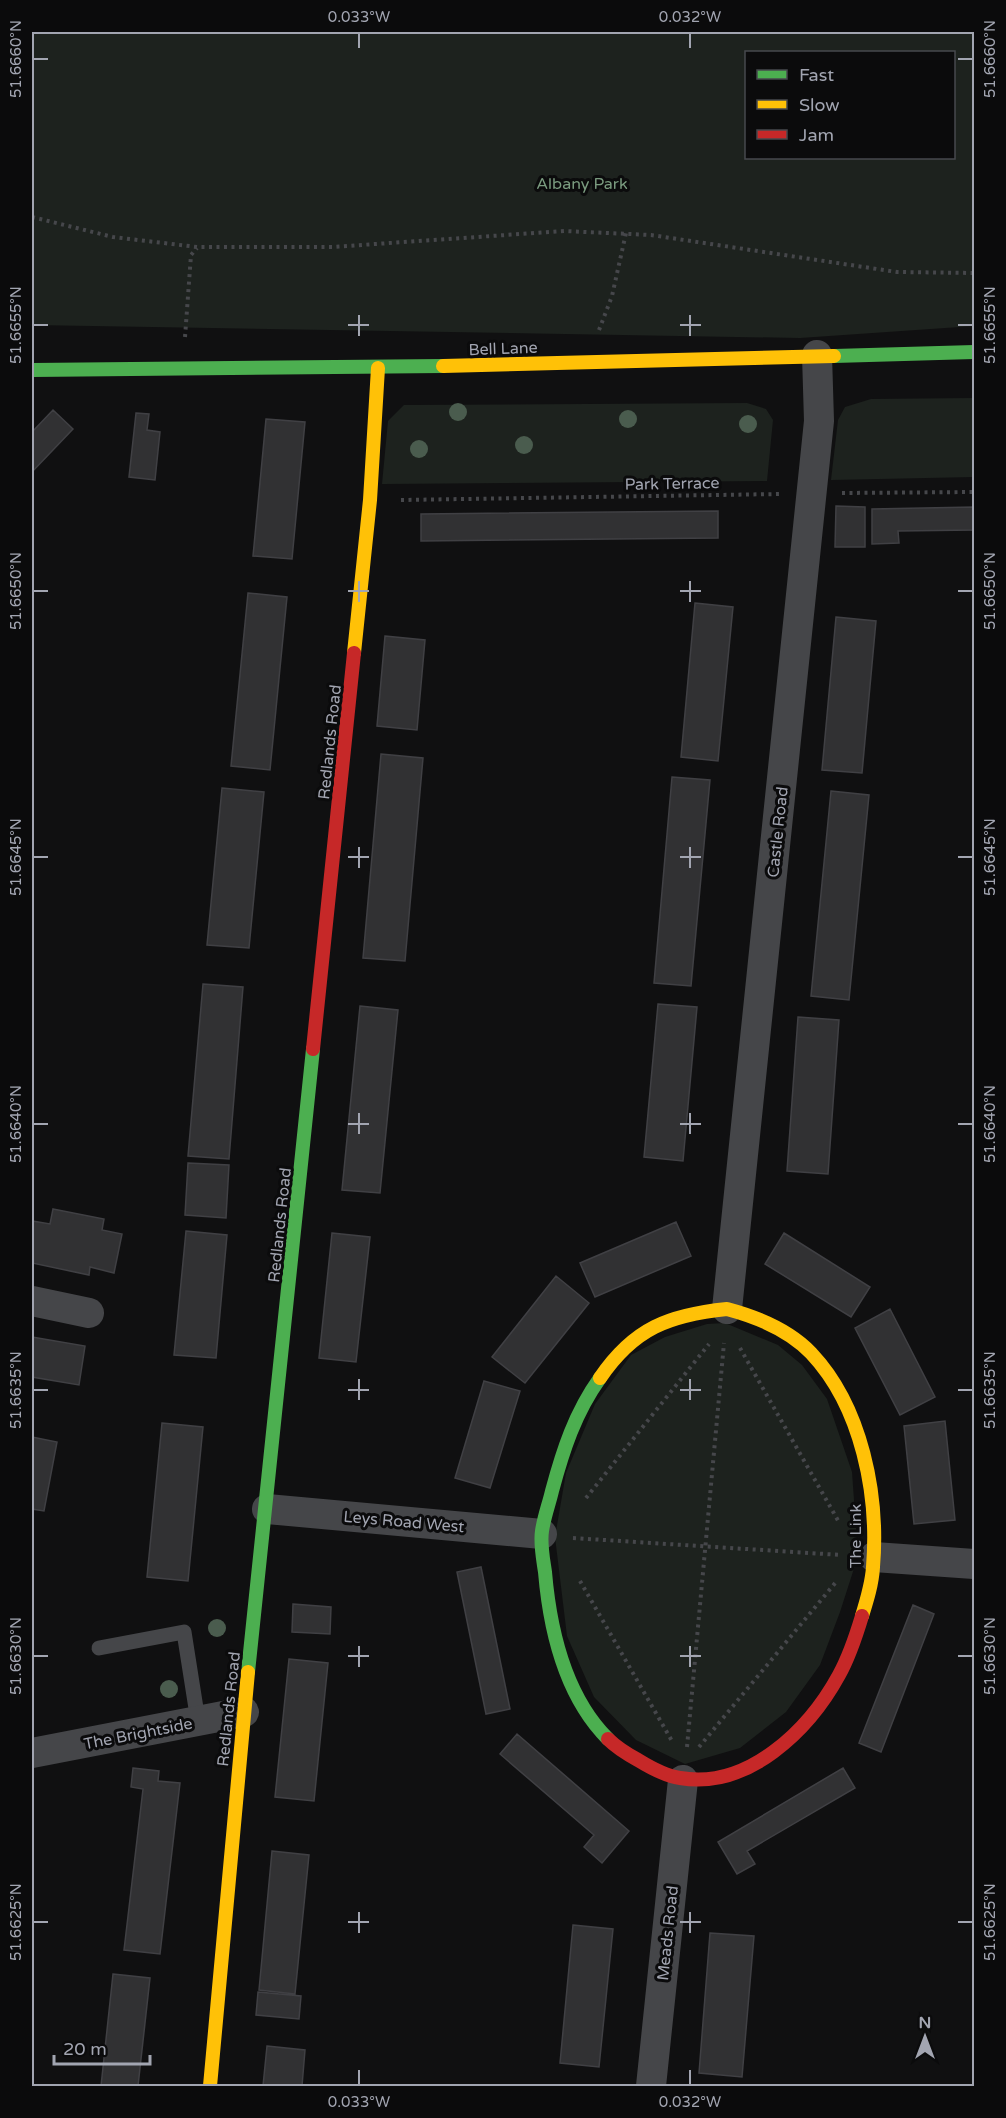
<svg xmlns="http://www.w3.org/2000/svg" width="1006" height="2118" viewBox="0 0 1006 2118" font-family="'Varela Round',sans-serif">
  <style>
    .green { fill: #1d221e; fill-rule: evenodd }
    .building { fill: #313133; stroke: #404044; stroke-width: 1.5 }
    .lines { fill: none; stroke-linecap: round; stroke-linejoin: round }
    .path { stroke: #46474b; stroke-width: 4; stroke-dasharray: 3 4.5; stroke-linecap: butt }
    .lane { stroke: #454649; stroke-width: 15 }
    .street { stroke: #454649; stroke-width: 30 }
    .fast { stroke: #4caf50; stroke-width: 14 }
    .slow { stroke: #ffc107; stroke-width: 14 }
    .jam { stroke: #c62828; stroke-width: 14 }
    .tree { fill: #4a5c4e }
    .ticks { fill: none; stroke: #a2a5b1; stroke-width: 2 }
    .labels { text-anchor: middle; stroke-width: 6; stroke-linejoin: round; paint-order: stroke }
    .park-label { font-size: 16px; fill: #7a9b7f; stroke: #0b0b0c }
    .street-label { font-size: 16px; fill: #a2a5b1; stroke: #0b0b0c }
    .neatline { fill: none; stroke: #a2a5b1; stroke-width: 2 }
    .ticks-label { font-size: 15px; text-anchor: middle; fill: #a2a5b1 }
  </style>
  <rect width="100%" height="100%" fill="#101011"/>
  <path class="green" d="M32 32H974V326L800 338 32 325ZM746 52H954V158H746Z
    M974 398V477L831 480 838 420 845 407 871 399Z
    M747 403 766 409 773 420 767 481 382 484 388 421 404 405Z
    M725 1323 778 1345 802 1365 827 1399 852 1472 858 1556 840 1612 820 1665 786 1712 740 1748 685 1764 636 1740 594 1697 567 1636 555 1537 566 1473 595 1404 631 1355 665 1337 707 1324Z"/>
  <path class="building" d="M53 410 73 429 32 472V432Z
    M136 413 149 414 147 430 160 432 155 480 129 477Z
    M266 419 305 422 292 559 253 556Z
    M836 506 865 507V547H835Z
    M974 507V530L898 531 899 543 872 544V509Z
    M718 511V538L421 541V514Z
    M248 593 287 597 270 770 231 766Z
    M695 603 733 607 718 761 681 757Z
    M836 617 876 621 862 773 822 770Z
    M385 636 425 640 417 730 377 726Z
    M381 754 423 758 405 961 363 958Z
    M672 777 710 780 691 986 654 983Z
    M222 788 264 792 249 948 207 945Z
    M831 791 869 795 849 1000 811 996Z
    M203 984 243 987 229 1159 188 1156Z
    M658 1004 697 1007 683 1161 644 1157Z
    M360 1006 398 1010 380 1193 342 1190Z
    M798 1017 839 1020 828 1174 787 1171Z
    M188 1163 229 1165 226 1218 185 1215Z
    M53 1209 104 1219 102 1230 122 1234 114 1273 90 1267 89 1275 32 1263V1221L50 1224Z
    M676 1222 691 1256 595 1297 580 1263Z
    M186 1231 227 1235 216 1358 174 1355Z
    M332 1233 370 1237 356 1362 319 1358Z
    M784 1233 870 1287 851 1317 765 1264Z
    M556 1276 589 1303 525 1383 492 1357Z
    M890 1309 935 1397 900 1415 855 1328Z
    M32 1337 85 1346 79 1385 32 1377Z
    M484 1381 520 1391 490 1488 455 1478Z
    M945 1421 955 1520 914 1524 904 1426Z
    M162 1423 203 1427 188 1581 147 1577Z
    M32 1437 57 1442 44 1511 32 1509Z
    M481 1567 510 1709 486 1714 457 1572Z
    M293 1604 331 1607 330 1634 292 1632Z
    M913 1605 934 1614 881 1752 859 1743Z
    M289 1659 328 1663 314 1801 275 1797Z
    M517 1734 629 1831 602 1863 584 1847 594 1835 500 1754Z
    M133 1768 159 1771 158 1781 180 1783 160 1954 124 1950 143 1789 131 1787Z
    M843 1768 855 1788 747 1851 755 1864 737 1874 718 1842Z
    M272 1851 309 1855 295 1994 259 1990Z
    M573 1925 613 1929 599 2067 560 2063Z
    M710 1933 754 1936 742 2077 699 2073Z
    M113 1974 150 1978 138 2086H101Z
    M258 1992 301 1996 299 2019 256 2015Z
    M267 2046 305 2050 302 2086H263Z"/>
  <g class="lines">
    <path class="path" d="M32 217 113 237 197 247H332L564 231 651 235 897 272 974 273
      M599 330 612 296 626 233
      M185 337 191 255 197 248
      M842 493 974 492
      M401 500 780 494
      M740 1348 840 1524
      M586 1498 709 1344
      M573 1538 841 1555
      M580 1581 672 1741
      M687 1747 724 1343
      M699 1747 836 1582"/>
    <path class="lane" d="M99 1648 184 1632 198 1721"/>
    <path class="street" d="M32 1301 89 1313
      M727 1309 819 421 817 355
      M267 1509 542 1534
      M874 1557 974 1564
      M32 1753 244 1712
      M651 2086 683 1780"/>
    <path class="fast" d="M834 356 974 352
      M32 370 443 366
      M600 1378C575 1413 563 1450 552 1491 549 1504 544 1517 542 1531 540 1544 543 1558 545 1572 550 1631 565 1696 608 1739
      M248 1672 313 1049"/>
    <path class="slow" d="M443 366 834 356
      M354 653 370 500 378 368
      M727 1309C757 1317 789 1330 811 1353 862 1407 879 1495 873 1567 872 1584 867 1600 862 1616
      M600 1378C634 1328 669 1315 727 1309
      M210 2086 248 1672"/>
    <path class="jam" d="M313 1049 354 653
      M608 1739C617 1748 627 1754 638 1760 651 1768 665 1776 680 1778 748 1790 809 1730 839 1675 849 1657 856 1636 862 1616"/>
  </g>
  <g class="tree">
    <circle cx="458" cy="412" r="9"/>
    <circle cx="628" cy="419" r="9"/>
    <circle cx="748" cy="424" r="9"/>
    <circle cx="524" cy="445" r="9"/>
    <circle cx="419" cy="449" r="9"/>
    <circle cx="217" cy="1628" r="9"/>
    <circle cx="169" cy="1689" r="9"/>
  </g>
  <path class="ticks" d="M359 33V48M690 33V48M33 59H48M958 59H973M359 315V336M690 315V336M33 325H48M348 325H369M680 325H701M958 325H973M359 581V602M690 581V602M33 591H48M348 591H369M680 591H701M958 591H973M359 847V868M690 847V868M33 857H48M348 857H369M680 857H701M958 857H973M359 1113V1134M690 1113V1134M33 1124H48M348 1124H369M680 1124H701M958 1124H973M359 1379V1400M690 1379V1400M33 1390H48M348 1390H369M680 1390H701M958 1390H973M359 1646V1667M690 1646V1667M33 1656H48M348 1656H369M680 1656H701M958 1656H973M359 1912V1933M690 1912V1933M33 1922H48M348 1922H369M680 1922H701M958 1922H973M359 2070V2085M690 2070V2085"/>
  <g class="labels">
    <g class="park-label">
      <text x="582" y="189">Albany Park</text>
    </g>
    <g class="street-label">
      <text transform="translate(503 348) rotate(-2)" y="6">Bell Lane</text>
      <text transform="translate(672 483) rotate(-1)" y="6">Park Terrace</text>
      <text transform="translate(329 742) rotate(-84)" y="6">Redlands Road</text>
      <text transform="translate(777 832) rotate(-84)" y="6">Castle Road</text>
      <text transform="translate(279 1225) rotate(-84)" y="6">Redlands Road</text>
      <text transform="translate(404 1521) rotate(5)" y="6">Leys Road West</text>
      <text transform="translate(855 1536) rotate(-90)" y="6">The Link</text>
      <text transform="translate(228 1709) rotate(-84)" y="6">Redlands Road</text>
      <text transform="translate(138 1733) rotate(-11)" y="6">The Brightside</text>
      <text transform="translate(667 1933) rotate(-84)" y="6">Meads Road</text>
    </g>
  </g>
  <rect width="1006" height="2118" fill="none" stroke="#0b0b0c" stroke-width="66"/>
  <rect x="745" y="51" width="210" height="108" fill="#0b0b0c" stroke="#47494e" stroke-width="1.5"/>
  <rect x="757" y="70" width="30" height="9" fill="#4caf50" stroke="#47494e" stroke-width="1.5"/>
  <text x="799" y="81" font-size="18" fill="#a2a5b1">Fast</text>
  <rect x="757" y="100" width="30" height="9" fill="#ffc107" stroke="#47494e" stroke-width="1.5"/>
  <text x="799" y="111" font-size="18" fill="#a2a5b1">Slow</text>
  <rect x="757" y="130" width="30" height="9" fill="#c62828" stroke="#47494e" stroke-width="1.5"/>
  <text x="799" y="141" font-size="18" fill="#a2a5b1">Jam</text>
  <g transform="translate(925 2037)" stroke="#0b0b0c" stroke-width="4.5" paint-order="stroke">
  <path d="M0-4.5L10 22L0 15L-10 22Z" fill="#a2a5b1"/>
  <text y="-9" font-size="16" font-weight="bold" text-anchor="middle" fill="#a2a5b1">N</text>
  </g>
  <path d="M54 2055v9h96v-9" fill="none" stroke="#a2a5b1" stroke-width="3"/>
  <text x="63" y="2055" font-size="18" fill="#a2a5b1" stroke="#0b0b0c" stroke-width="4.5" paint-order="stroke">20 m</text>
  <rect x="33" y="33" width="940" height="2052" class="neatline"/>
  <g class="ticks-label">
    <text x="359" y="22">0.033°W</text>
    <text x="690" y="22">0.032°W</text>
    <text transform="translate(16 59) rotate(-90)" y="5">51.6660°N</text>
    <text transform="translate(990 59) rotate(-90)" y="5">51.6660°N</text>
    <text transform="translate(16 325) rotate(-90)" y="5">51.6655°N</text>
    <text transform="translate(990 325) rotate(-90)" y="5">51.6655°N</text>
    <text transform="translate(16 591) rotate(-90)" y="5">51.6650°N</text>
    <text transform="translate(990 591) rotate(-90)" y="5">51.6650°N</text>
    <text transform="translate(16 857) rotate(-90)" y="5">51.6645°N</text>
    <text transform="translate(990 857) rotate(-90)" y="5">51.6645°N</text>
    <text transform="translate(16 1124) rotate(-90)" y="5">51.6640°N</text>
    <text transform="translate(990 1124) rotate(-90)" y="5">51.6640°N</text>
    <text transform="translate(16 1390) rotate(-90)" y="5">51.6635°N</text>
    <text transform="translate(990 1390) rotate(-90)" y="5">51.6635°N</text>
    <text transform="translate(16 1656) rotate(-90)" y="5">51.6630°N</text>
    <text transform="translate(990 1656) rotate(-90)" y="5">51.6630°N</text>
    <text transform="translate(16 1922) rotate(-90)" y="5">51.6625°N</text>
    <text transform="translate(990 1922) rotate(-90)" y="5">51.6625°N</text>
    <text x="359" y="2107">0.033°W</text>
    <text x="690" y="2107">0.032°W</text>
  </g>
</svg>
